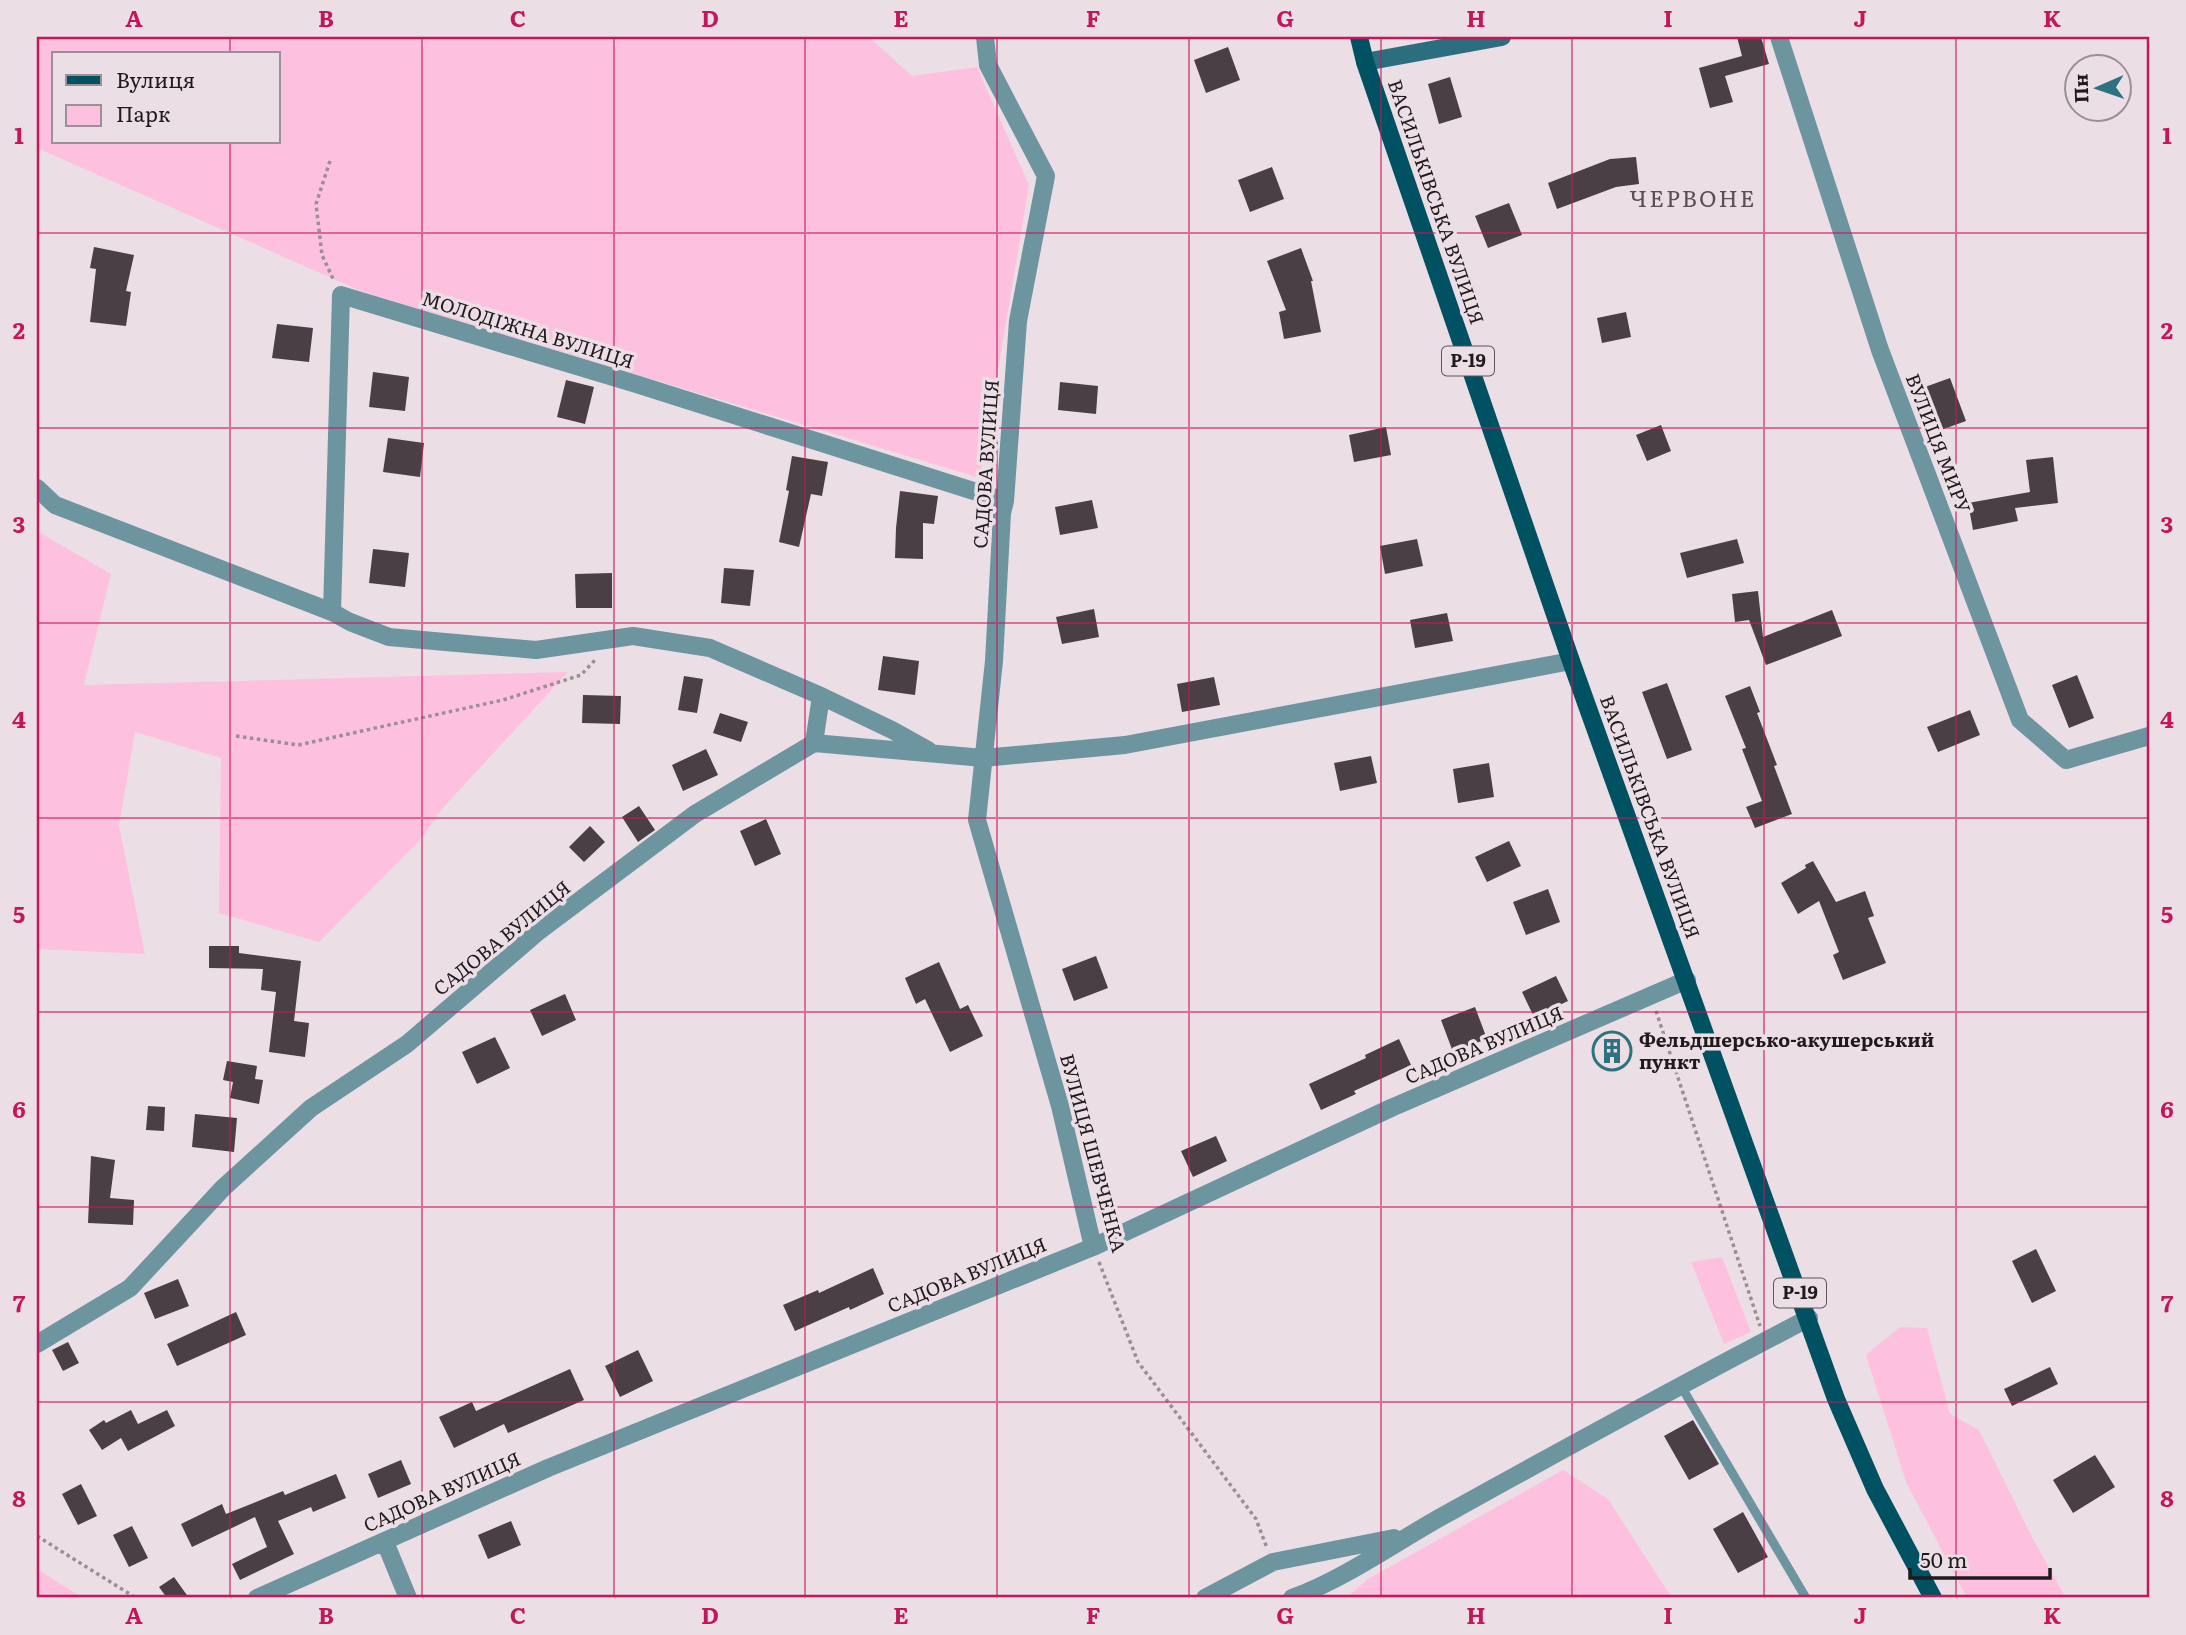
<svg xmlns="http://www.w3.org/2000/svg" width="2186" height="1635" viewBox="0 0 2186 1635" font-family="Literata,serif">
  <style>
    .green { fill: #fdc1df; fill-rule: evenodd }
    .building { fill: #4a3f44 }
    .lines { fill: none; stroke-linecap: round; stroke-linejoin: round }
    .path { stroke: #998f94; stroke-width: 3.5; stroke-dasharray: 3.5 3.5; stroke-linecap: butt }
    .lane { stroke: #6c95a0; stroke-width: 9 }
    .street { stroke: #6c95a0; stroke-width: 18 }
    .secondary { stroke: #2a6e7f; stroke-width: 18 }
    .primary { stroke: #005161; stroke-width: 18 }
    .grid { fill: none; stroke: #c2185b; stroke-width: 2; stroke-opacity: 0.55 }
    .labels { text-anchor: middle; stroke-width: 7; stroke-linejoin: round; paint-order: stroke }
    .shield { fill: #ecdee5; stroke: #5c5559; stroke-width: 2 }
    .shield-label { font-size: 18px; font-weight: bold; fill: #1f1a1d }
    .street-label { font-size: 19px; fill: #1f1a1d; stroke: #ecdee5 }
    .poi-label { font-size: 19px; font-weight: bold; fill: #1f1a1d; stroke: #ecdee5; text-anchor: start }
    .quarter-label { font-size: 23px; letter-spacing: 2px; fill: #5b5055; stroke: #ecdee5 }
    .neatline { fill: none; stroke: #c2185b; stroke-width: 2.5 }
    .grid-label { font-size: 23px; text-anchor: middle; font-weight: bold; fill: #c2185b }
  </style>
  <rect width="100%" height="100%" fill="#ecdee5"/>
  <path class="green" d="M37 37H869L912 76 977 67 1029 185 980 478 363 292 37 148ZM278 54V142H54V54Z
    M37 531 111 574 84 685 568 672 442 809 420 840 319 942 219 913 221 758 135 732 119 826 145 954 37 949Z
    M1722 1257 1751 1332 1724 1344 1691 1262Z
    M1900 1327 1927 1328 1950 1414 1979 1430 2033 1539 2066 1598H1967L1906 1482 1866 1355Z
    M1563 1470 1608 1499 1672 1598H1346L1368 1579Z
    M37 1569 83 1598H37Z"/>
  <path class="building" d="M1737 37H1761L1769 64 1725 76 1733 102 1710 108 1699 68 1742 56Z
    M1228 47 1240 80 1206 93 1194 60Z
    M1450 77 1462 117 1439 124 1428 84Z
    M1636 157 1639 184 1616 187 1557 209 1548 183 1610 159Z
    M1272 167 1284 199 1250 212 1238 180Z
    M1509 203 1522 235 1488 248 1475 216Z
    M94 247 134 255 126 291 131 292 126 326 90 322 96 269 90 268Z
    M1301 248 1313 281H1311L1321 332 1284 339 1279 312 1286 310 1267 261Z
    M1626 312 1631 337 1602 343 1597 318Z
    M277 324 313 328 309 362 272 358Z
    M373 372 409 377 405 411 369 407Z
    M1950 378 1966 421 1941 430 1925 387Z
    M566 380 594 387 585 424 557 417Z
    M1060 382 1098 386 1096 414 1058 410Z
    M1661 425 1671 451 1647 461 1636 435Z
    M1386 427 1391 455 1354 462 1349 435Z
    M388 438 424 443 420 477 383 472Z
    M792 456 828 462 822 496 811 494 799 547 779 542 789 491 786 490Z
    M2053 457 2058 503 2015 508 2018 521 1973 530 1968 503 2030 492 2026 460Z
    M900 491 938 496 934 524 923 523V559L895 558 896 528Z
    M1092 500 1098 528 1060 535 1055 507Z
    M1417 539 1423 566 1385 574 1380 546Z
    M1737 539 1744 563 1687 578 1680 553Z
    M373 549 409 553 405 587 369 583Z
    M724 568 754 570 750 606 721 603Z
    M612 573V608H576L575 574Z
    M1758 591 1763 637 1832 610 1842 636 1766 665 1749 620 1735 622 1732 594Z
    M1094 609 1099 637 1062 644 1056 617Z
    M1447 613 1453 641 1415 648 1410 620Z
    M883 656 919 661 915 695 878 690Z
    M2077 675 2094 718 2069 728 2052 685Z
    M684 676 703 679 697 713 678 710Z
    M1214 677 1220 705 1182 712 1177 684Z
    M1667 683 1692 750 1667 759 1642 692Z
    M1750 686 1760 712 1757 713 1777 765 1774 766 1792 814 1755 828 1746 807 1762 801 1742 749 1746 748 1725 696Z
    M583 695 621 696 620 724 582 723Z
    M1970 710 1980 735 1938 752 1927 727Z
    M720 713 748 722 741 742 713 733Z
    M706 749 718 775 683 791 672 765Z
    M1371 756 1377 783 1340 791 1334 763Z
    M1489 763 1494 797 1458 803 1453 769Z
    M639 806 655 830 638 842 622 817Z
    M766 819 781 854 755 866 740 831Z
    M590 826 605 842 584 862 569 847Z
    M1509 841 1521 866 1487 882 1475 857Z
    M1813 861 1836 902 1865 891 1874 916 1868 918 1886 963 1843 980 1833 955 1839 952 1819 901 1798 914 1781 883 1806 868 1805 865Z
    M1548 889 1560 922 1526 935 1513 902Z
    M209 946H239V953L301 961 294 1021 309 1023 305 1057 269 1052 276 992 261 990 263 969 209 968Z
    M1096 956 1108 988 1074 1001 1062 969Z
    M939 962 960 1009 968 1005 983 1036 950 1052 925 999 916 1004 905 978Z
    M1556 976 1568 1001 1534 1017 1522 992Z
    M565 994 576 1020 542 1036 530 1010Z
    M1475 1007 1487 1039 1453 1052 1441 1020Z
    M1616 1034 1625 1063 1607 1069 1598 1040Z
    M495 1037 510 1068 477 1084 462 1052Z
    M1399 1039 1411 1065 1354 1091 1356 1094 1321 1110 1309 1084 1366 1058 1365 1055Z
    M227 1061 257 1066 255 1079 263 1080 259 1104 230 1098 233 1082 223 1080Z
    M148 1106 165 1107 164 1131 146 1130Z
    M195 1114 237 1118 234 1152 192 1147Z
    M1216 1136 1227 1161 1193 1177 1181 1151Z
    M91 1156 115 1160 110 1198 134 1200 133 1225 88 1223Z
    M2036 1249 2056 1291 2032 1303 2012 1261Z
    M873 1268 884 1294 850 1310 849 1307 795 1331 783 1305 818 1290 819 1293Z
    M178 1279 189 1306 155 1319 144 1293Z
    M236 1312 246 1335 177 1366 167 1344Z
    M68 1342 79 1363 63 1371 52 1350Z
    M638 1350 653 1381 620 1397 605 1366Z
    M2050 1367 2058 1384 2012 1406 2004 1389Z
    M570 1369 584 1400 508 1433 504 1424 454 1448 439 1417 472 1402 476 1411Z
    M131 1410 138 1424 167 1410 175 1426 128 1451 121 1438 102 1450 89 1430 104 1420 106 1423Z
    M1693 1420 1719 1464 1689 1480 1664 1436Z
    M2095 1455 2115 1487 2073 1513 2053 1480Z
    M401 1460 411 1484 378 1498 368 1474Z
    M336 1474 346 1498 313 1512 311 1507 278 1521 294 1554 240 1580 232 1564 267 1547 255 1517 192 1547 181 1524 222 1504 226 1514 283 1491 285 1495Z
    M81 1484 97 1516 78 1525 62 1494Z
    M1743 1512 1768 1557 1738 1573 1713 1529Z
    M511 1521 521 1545 488 1559 478 1535Z
    M132 1526 148 1558 129 1567 113 1535Z
    M174 1577 189 1598H167L159 1587Z"/>
  <g class="lines">
    <path class="path" d="M330 161 316 204 322 255 334 281
      M236 736 298 745 503 700 581 675 595 660
      M1656 1011 1760 1326
      M1099 1262 1138 1362 1256 1519 1267 1548
      M37 1536 136 1598"/>
    <path class="lane" d="M1681 1386 1806 1598"/>
    <path class="street" d="M985 37 988 65 1046 176 1018 321 1005 501 1002 513 994 661 977 820 1060 1106 1093 1247
      M1779 37 1880 350 2020 720 2066 760 2149 736
      M37 488 55 505 332 612 350 622 389 637 536 650 633 636 710 648 821 696 892 730 928 750
      M332 612 341 295 636 384 1005 501
      M814 743 821 696
      M37 1344 130 1288 223 1188 311 1108 407 1044 539 931 695 814 814 743 983 758 1125 745 1571 661
      M385 1542 408 1598
      M257 1598 548 1468 1093 1247 1391 1108 1687 980
      M1205 1598 1273 1562 1394 1538
      M1292 1598C1345 1579 1400 1539 1450 1512 1569 1446 1688 1381 1809 1318"/>
    <path class="secondary" d="M1365 62 1502 37"/>
    <path class="primary" d="M1359 37 1365 62 1571 661 1836 1399 1875 1489 1933 1598"/>
  </g>
  <path class="grid" d="M230 37V54M422 37V1598M614 37V1598M805 37V1598M997 37V1598M1189 37V1598M1381 37V1598M1572 37V1598M1764 37V1598M1956 37V1598M230 142V1598M37 233H2149M37 428H2149M37 623H2149M37 818H2149M37 1012H2149M37 1207H2149M37 1402H2149"/>
  <defs>
    <symbol id="building-ring" viewBox="-11 -11 22 22"><circle r="9.5" fill="#ecdee5" stroke="#2e7282" stroke-width="1.5"/><path d="M-4-6H4V6H1V3H-1V6H-4ZM-2.5-4.3h1.7v1.8h-1.7ZM.8-4.3h1.7v1.8H.8ZM-2.5-1h1.7V.8h-1.7ZM.8-1h1.7V.8H.8Z" fill="#2e7282"/></symbol>
  </defs>
  <g fill-rule="evenodd">
    <use href="#building-ring" x="1590" y="1029" width="44" height="44"/>
  </g>
  <g class="labels">
    <g class="shield">
      <rect x="1442" y="346.5" width="52" height="29" rx="5"/>
      <rect x="1774" y="1278.5" width="52" height="29" rx="5"/>
    </g>
    <g class="shield-label">
      <text x="1468" y="367">Р-19</text>
      <text x="1800" y="1299">Р-19</text>
    </g>
    <g class="street-label">
      <text transform="translate(1436 202) rotate(71)" y="7">ВАСИЛЬКІВСЬКА ВУЛИЦЯ</text>
      <text transform="translate(528 330) rotate(17)" y="7">МОЛОДІЖНА ВУЛИЦЯ</text>
      <text transform="translate(1938 443) rotate(69)" y="7">ВУЛИЦЯ МИРУ</text>
      <text transform="translate(986 464) rotate(-86)" y="7">САДОВА ВУЛИЦЯ</text>
      <text transform="translate(1650 817) rotate(70)" y="7">ВАСИЛЬКІВСЬКА ВУЛИЦЯ</text>
      <text transform="translate(502 938) rotate(-39)" y="7">САДОВА ВУЛИЦЯ</text>
      <text transform="translate(1484 1045) rotate(-23)" y="7">САДОВА ВУЛИЦЯ</text>
      <text transform="translate(1093 1153) rotate(75)" y="7">ВУЛИЦЯ ШЕВЧЕНКА</text>
      <text transform="translate(967 1275) rotate(-22)" y="7">САДОВА ВУЛИЦЯ</text>
      <text transform="translate(442 1492) rotate(-24)" y="7">САДОВА ВУЛИЦЯ</text>
    </g>
    <g class="poi-label">
      <text x="1639" y="1047">Фельдшерсько-акушерський<tspan x="1639" dy="22">пункт</tspan></text>
    </g>
    <g class="quarter-label">
      <text x="1693" y="207">ЧЕРВОНЕ</text>
    </g>
  </g>
  <rect width="2186" height="1635" fill="none" stroke="#ecdee5" stroke-width="77"/>
  <rect x="52" y="52" width="228" height="91" fill="#ecdee5" stroke="#9a9095" stroke-width="2"/>
  <rect x="66" y="75" width="35" height="10" fill="#005161" stroke="#9a9095" stroke-width="2"/>
  <text x="116" y="88" font-size="21" fill="#1f1a1d">Вулиця</text>
  <rect x="66" y="105" width="35" height="21" fill="#fdc1df" stroke="#9a9095" stroke-width="2"/>
  <text x="116" y="122" font-size="21" fill="#1f1a1d">Парк</text>
  <g transform="translate(2098 88) rotate(268)"><circle r="33" fill="#ecdee5" stroke="#9a9095" stroke-width="2"/>
  <path d="M0-5L12 26L0 18L-12 26Z" fill="#2e7282"/>
  <text y="-10" font-size="19" font-weight="bold" text-anchor="middle" fill="#1f1a1d">Пн</text>
  </g>
  <path d="M1910 1568v10h140v-10" fill="none" stroke="#1f1a1d" stroke-width="3.5"/>
  <text x="1920" y="1568" font-size="21" fill="#1f1a1d" stroke="#ecdee5" stroke-width="5" paint-order="stroke">50 m</text>
  <rect x="38" y="38" width="2110" height="1558" class="neatline"/>
  <g class="grid-label">
    <text x="134" y="27">A</text>
    <text x="326" y="27">B</text>
    <text x="518" y="27">C</text>
    <text x="710" y="27">D</text>
    <text x="901" y="27">E</text>
    <text x="1093" y="27">F</text>
    <text x="1285" y="27">G</text>
    <text x="1476" y="27">H</text>
    <text x="1668" y="27">I</text>
    <text x="1860" y="27">J</text>
    <text x="2052" y="27">K</text>
    <text x="19" y="144">1</text>
    <text x="2167" y="144">1</text>
    <text x="19" y="339">2</text>
    <text x="2167" y="339">2</text>
    <text x="19" y="533">3</text>
    <text x="2167" y="533">3</text>
    <text x="19" y="728">4</text>
    <text x="2167" y="728">4</text>
    <text x="19" y="923">5</text>
    <text x="2167" y="923">5</text>
    <text x="19" y="1118">6</text>
    <text x="2167" y="1118">6</text>
    <text x="19" y="1312">7</text>
    <text x="2167" y="1312">7</text>
    <text x="19" y="1507">8</text>
    <text x="2167" y="1507">8</text>
    <text x="134" y="1624">A</text>
    <text x="326" y="1624">B</text>
    <text x="518" y="1624">C</text>
    <text x="710" y="1624">D</text>
    <text x="901" y="1624">E</text>
    <text x="1093" y="1624">F</text>
    <text x="1285" y="1624">G</text>
    <text x="1476" y="1624">H</text>
    <text x="1668" y="1624">I</text>
    <text x="1860" y="1624">J</text>
    <text x="2052" y="1624">K</text>
  </g>
</svg>
